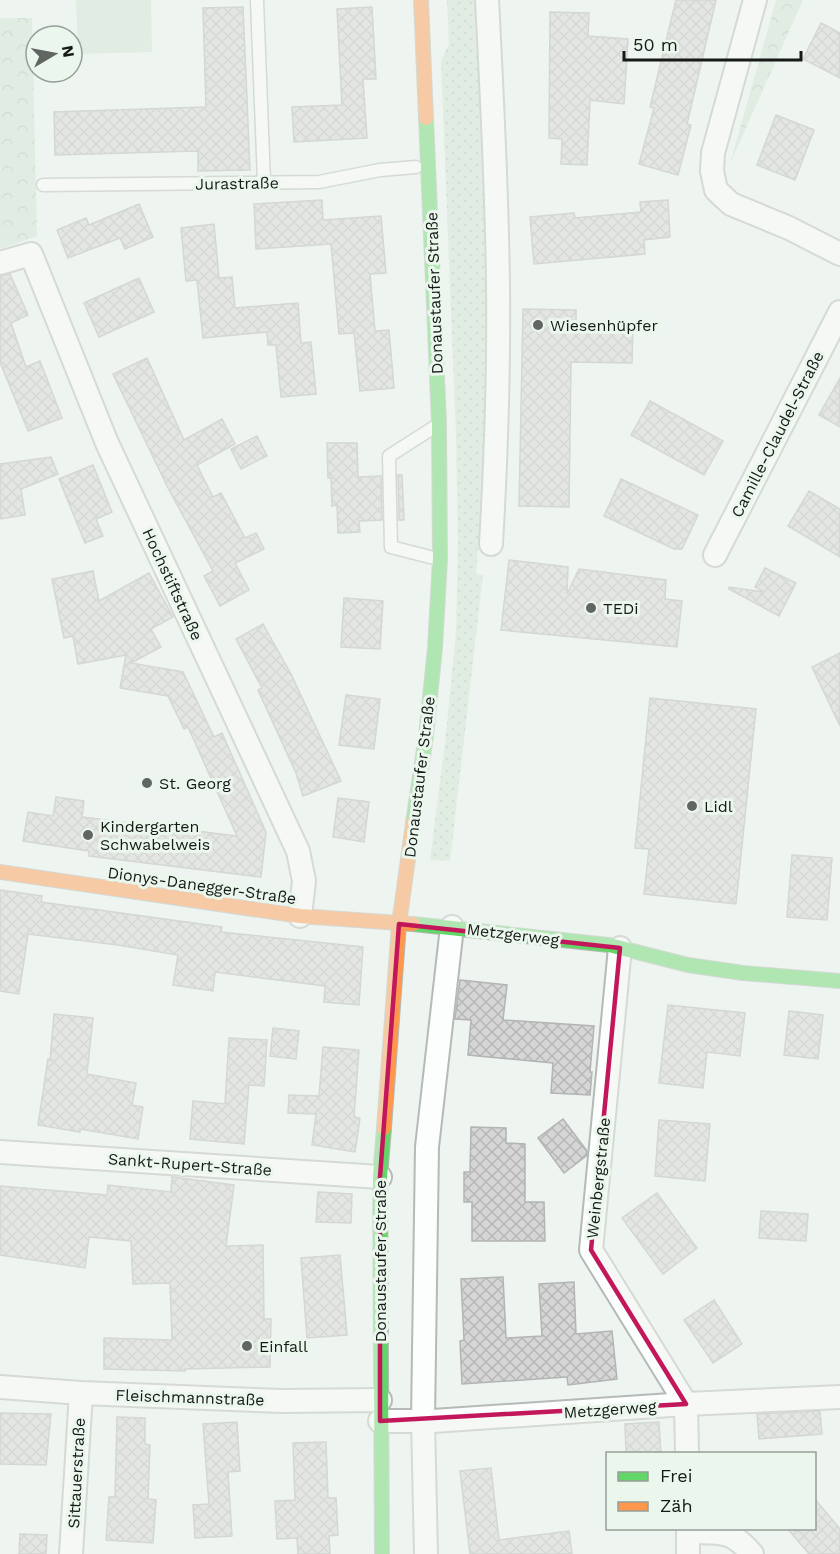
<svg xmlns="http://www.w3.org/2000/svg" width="840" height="1554" viewBox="0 0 840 1554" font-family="'Work Sans',sans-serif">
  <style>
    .grass { fill: url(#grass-dots) }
    .park { fill: url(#park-crowns) }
    .pitch { fill: #d0e5d4 }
    .building { fill: url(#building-cross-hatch); stroke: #b3b4b4; stroke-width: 1.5 }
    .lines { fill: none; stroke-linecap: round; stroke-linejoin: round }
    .lane-casing { stroke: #b5bab6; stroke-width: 15 }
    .street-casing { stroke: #b5bab6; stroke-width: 26 }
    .fast-casing { stroke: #b5bab6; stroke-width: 16 }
    .slow-casing { stroke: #b5bab6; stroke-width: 16 }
    .lane { stroke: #fcfdfd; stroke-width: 12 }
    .street { stroke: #fcfdfd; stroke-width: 22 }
    .fast { stroke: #63d668; stroke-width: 14 }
    .slow { stroke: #ff974d; stroke-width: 14 }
    .marked { fill: none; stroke: #c2185b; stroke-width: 4.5; stroke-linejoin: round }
    .poi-dot { fill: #626663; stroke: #ebf7ed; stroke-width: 2 }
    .labels { text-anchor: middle; stroke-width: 6; stroke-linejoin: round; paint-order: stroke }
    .street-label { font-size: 16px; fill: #161a17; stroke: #ebf7ed }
    .poi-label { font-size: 16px; fill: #161a17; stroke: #ebf7ed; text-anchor: start }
  </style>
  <defs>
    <pattern id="grass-dots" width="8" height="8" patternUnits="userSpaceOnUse" patternTransform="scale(1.5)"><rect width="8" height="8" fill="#d0e5d4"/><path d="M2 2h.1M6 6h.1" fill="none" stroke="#b2c4b5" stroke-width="1.8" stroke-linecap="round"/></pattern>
    <pattern id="park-crowns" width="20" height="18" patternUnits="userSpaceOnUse" patternTransform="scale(1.5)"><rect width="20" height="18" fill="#d0e5d4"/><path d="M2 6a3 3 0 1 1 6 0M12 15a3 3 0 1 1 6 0" fill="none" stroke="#b2c4b5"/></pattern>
    <pattern id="building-cross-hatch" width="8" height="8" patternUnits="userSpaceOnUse" patternTransform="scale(1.5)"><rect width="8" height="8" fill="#d5d6d5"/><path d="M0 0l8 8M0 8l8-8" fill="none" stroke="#b6b7b6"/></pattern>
  </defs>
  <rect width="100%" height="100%" fill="#eef4ef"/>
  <path class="grass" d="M447 0H474L475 7H484L485 22 475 23 478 68H487L488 89 479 90 481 129H490L491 145 482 146 483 191H492L493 224 484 225 485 269H494V284H486V329L495 330V343H485L484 414 493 415V428H484L482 475 490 476 489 508H481L476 574 483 575 450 861 430 860 445 743 456 632 458 540 456 437 441 61 449 44Z"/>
  <path class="park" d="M776 0H803L730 164Z
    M0 18H32L37 236 0 249Z"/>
  <path class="pitch" d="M76 0H151L152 52 78 54Z"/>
  <path class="building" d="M676 0H716L687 124 691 125 678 175 639 164 654 108 650 107Z
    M243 7 250 170 198 171V151L55 155 54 112 206 107 203 8Z
    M372 7 376 79H363L367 138 294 142 292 107 342 105 337 9Z
    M550 12 589 13 588 36 628 39 624 104 590 100 587 165 561 164 562 139 549 138Z
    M821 23 840 33V78L803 59Z
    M776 115 814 130 795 180 757 165Z
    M322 200 323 220 381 216 386 273 370 274 375 331 389 330 394 388 360 391 354 333 339 334 331 244 256 249 254 204Z
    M668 200 670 237 644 240 645 254 534 264 530 217 574 213 575 218 641 212 640 202Z
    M139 204 153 237 125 249 120 238 68 258 57 230 86 218 89 225Z
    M214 224 219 278 232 277 235 308 298 303 301 343 311 342 316 394 281 397 276 345H268L267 332 203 338 197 280 186 281 181 228Z
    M10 274 28 315 11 323 26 367 40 361 62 418 28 431 0 362V276Z
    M139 278 154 312 99 337 84 303Z
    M523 309 576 310V322L633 323 632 363 571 362 569 507 519 506Z
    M147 358 184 440 222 419 235 444 197 465 213 497 221 493 245 538 256 533 264 549 235 563 249 590 220 606 204 576 213 571 168 488 113 374Z
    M840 378V427L819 415Z
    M650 401 723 441 704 475 631 435Z
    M257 436 267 456 241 469 231 449Z
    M327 443H357L358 477 381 476 382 520 359 521 360 532 338 533 337 505 332 506 331 478H328Z
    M51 457 58 474 21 489 25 515 0 519V464Z
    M93 465 112 512 96 519 103 536 85 543 59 479Z
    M398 475H402L404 520H399Z
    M621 479 698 515 682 549H674L604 516Z
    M809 491 840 509V557L788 526Z
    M509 560 568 567 567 594 579 569 666 580 665 599 682 601 677 647 501 630Z
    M765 568 796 583 779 616 729 589V587L764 592 755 587Z
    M93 571 99 601 149 573 173 617 151 629 161 647 131 663 183 672 214 737 222 733 266 832 261 877 89 856V851L23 841 28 812 53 816 56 797 84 801 82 817 237 836 188 727 184 729 168 696 120 688 126 655 78 664 73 636 64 638 52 579Z
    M344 598 383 601 380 649 341 647Z
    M263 624 291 674 341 781 303 796 296 773 258 690 262 688 236 639Z
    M840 653V726L812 667Z
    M346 695 380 699 374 749 339 745Z
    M650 698 756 709 736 904 644 894 649 849 635 848Z
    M338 798 369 802 364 842 333 837Z
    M792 855 832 858 827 920 787 917Z
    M0 890 42 896 41 902 222 927 221 932 363 947 359 1005 324 1002 325 986 215 972 213 991 173 985 178 955 118 945 28 934 19 994 0 991Z
    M460 980 507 985 503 1020 594 1026 590 1072H592L590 1095 551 1093 553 1063 468 1055 471 1020 455 1019Z
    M668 1005 745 1013 740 1056 707 1052 703 1088 659 1083Z
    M789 1011 823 1015 818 1059 784 1055Z
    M54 1014 93 1018 87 1074 136 1083 132 1105 143 1107 138 1139 80 1129V1132L38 1125 48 1059 50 1060Z
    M273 1028 299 1031 296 1059 270 1056Z
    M229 1038 267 1040 264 1086 249 1085 244 1144 190 1139 193 1101 225 1104Z
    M323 1047 359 1050 354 1117 360 1118 355 1152 312 1145 316 1114 288 1113 289 1095 319 1096Z
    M563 1119 587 1151 586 1156 564 1173 538 1138Z
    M659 1120 710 1124 705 1181 655 1176Z
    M471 1127 506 1128V1143L525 1144V1202H544L545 1241H472V1202H464V1172H470Z
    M172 1177 234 1185 226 1246 263 1245 264 1319H271L270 1367 185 1369V1371L104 1369V1338L172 1340 170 1283 133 1284 131 1241 89 1237 85 1268 0 1255V1186L107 1195 108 1185 171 1192Z
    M318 1192 352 1194 351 1223 316 1222Z
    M657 1193 697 1248 663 1274 622 1218Z
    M761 1211 808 1214 806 1241 759 1238Z
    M340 1255 347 1335 307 1338 301 1258Z
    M503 1277 506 1338 542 1336 539 1284 574 1282 576 1334 612 1331 617 1379 568 1385 567 1377 462 1384 460 1341 464 1340 461 1279Z
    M714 1300 742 1344 713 1363 684 1320Z
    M820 1411 822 1434 759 1439 757 1414Z
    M0 1413 51 1414 46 1465 0 1464Z
    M117 1417 145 1418V1444L150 1445 148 1499 156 1500 153 1543 106 1540 109 1497H115Z
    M237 1422 240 1471 228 1472 232 1536 195 1538 193 1505 209 1504 203 1424Z
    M659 1422 661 1454H626L625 1424Z
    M326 1442 328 1498H336L338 1535 329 1536 330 1554H298L297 1538 277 1539 275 1501 295 1500 293 1443Z
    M491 1468 499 1540 569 1531 572 1554H470L460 1471Z
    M814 1498 840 1529V1554H809L787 1528H814Z
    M20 1534 47 1535 46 1554H19Z"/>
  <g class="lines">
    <defs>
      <path id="lane" d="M257 1 264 182
        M43 185 319 182 380 170 416 167
        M436 426 389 456 391 547 438 559"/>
      <path id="street" d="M487 0C492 95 497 190 498 286 499 372 496 458 491 544
        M755 0 713 153 712 171 716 190 731 204 789 228 840 254
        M0 263 31 254 107 443 298 851 304 881 300 916
        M715 555 840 312
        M620 948 591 1250 686 1404 687 1454
        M0 1152 380 1177
        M0 1387 81 1393 282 1401 380 1400
        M380 1421H433L686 1404 840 1397
        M688 1528V1532C719 1533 730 1528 752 1554
        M688 1532V1554
        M71 1554 81 1393
        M426 1554 423 1420 427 1147 452 927"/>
      <path id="fast" d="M413 823 426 736 435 648 440 559 439 423 426 118
        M413 924 609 945 688 965 743 973 840 981
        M382 1554 380 1177 384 1128"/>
      <path id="slow" d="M421 0 426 118
        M0 872 300 916 413 924
        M384 1128 399 924 413 823"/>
    </defs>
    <use href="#lane" class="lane-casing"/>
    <use href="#street" class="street-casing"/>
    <use href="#fast" class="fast-casing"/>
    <use href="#slow" class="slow-casing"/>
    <use href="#lane" class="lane"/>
    <use href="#street" class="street"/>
    <use href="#fast" class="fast"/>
    <use href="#slow" class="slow"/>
  </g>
  <path d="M0 0H840V1554H0ZM399 924 620 948 591 1250 686 1404 380 1421V1177Z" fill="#eef4ef" fill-opacity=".55" fill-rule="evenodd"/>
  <path class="marked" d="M399 924 620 948 591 1250 686 1404 380 1421V1177Z"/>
  <g class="poi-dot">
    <circle cx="538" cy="325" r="6"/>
    <circle cx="591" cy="608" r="6"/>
    <circle cx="147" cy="783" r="6"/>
    <circle cx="692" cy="806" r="6"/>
    <circle cx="88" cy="835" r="6"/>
    <circle cx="247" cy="1346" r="6"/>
  </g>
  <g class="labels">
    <g class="street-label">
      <text transform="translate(237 183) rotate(-1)" y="6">Jurastraße</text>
      <text transform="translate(434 293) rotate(-92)" y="6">Donaustaufer Straße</text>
      <text transform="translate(777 434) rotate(-63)" y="6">Camille-Claudel-Straße</text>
      <text transform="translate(173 584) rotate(65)" y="6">Hochstiftstraße</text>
      <text transform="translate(419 777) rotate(-83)" y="6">Donaustaufer Straße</text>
      <text transform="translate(202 885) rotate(8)" y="6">Dionys-Danegger-Straße</text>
      <text transform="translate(513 934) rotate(7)" y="6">Metzgerweg</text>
      <text transform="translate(190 1164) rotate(4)" y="6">Sankt-Rupert-Straße</text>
      <text transform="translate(598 1178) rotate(-84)" y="6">Weinbergstraße</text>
      <text transform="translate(380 1261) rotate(-90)" y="6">Donaustaufer Straße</text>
      <text transform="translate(190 1397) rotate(2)" y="6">Fleischmannstraße</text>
      <text transform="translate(610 1409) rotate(-4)" y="6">Metzgerweg</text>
      <text transform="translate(76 1473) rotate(-87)" y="6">Sittauerstraße</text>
    </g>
    <g class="poi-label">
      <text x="550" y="331">Wiesenhüpfer</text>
      <text x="603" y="614">TEDi</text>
      <text x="159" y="789">St. Georg</text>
      <text x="704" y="812">Lidl</text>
      <text x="100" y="832">Kindergarten<tspan x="100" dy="18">Schwabelweis</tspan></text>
      <text x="259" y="1352">Einfall</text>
    </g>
  </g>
  <rect x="606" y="1452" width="210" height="78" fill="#ebf7ed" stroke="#969f97" stroke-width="1.5"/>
  <rect x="618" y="1472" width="30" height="9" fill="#63d668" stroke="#969f97" stroke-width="1.5"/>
  <text x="660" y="1482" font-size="18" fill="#161a17">Frei</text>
  <rect x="618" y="1502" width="30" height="9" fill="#ff974d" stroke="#969f97" stroke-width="1.5"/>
  <text x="660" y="1512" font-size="18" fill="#161a17">Zäh</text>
  <g transform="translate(54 54) rotate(80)"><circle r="28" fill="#ebf7ed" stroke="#969f97" stroke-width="1.5"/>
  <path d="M0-4.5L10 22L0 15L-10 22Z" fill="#626663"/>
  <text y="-9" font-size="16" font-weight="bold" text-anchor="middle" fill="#161a17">N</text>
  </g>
  <path d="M624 51v9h177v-9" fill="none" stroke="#161a17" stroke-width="3"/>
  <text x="633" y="51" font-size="18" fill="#161a17" stroke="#ebf7ed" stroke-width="4.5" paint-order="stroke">50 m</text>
</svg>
